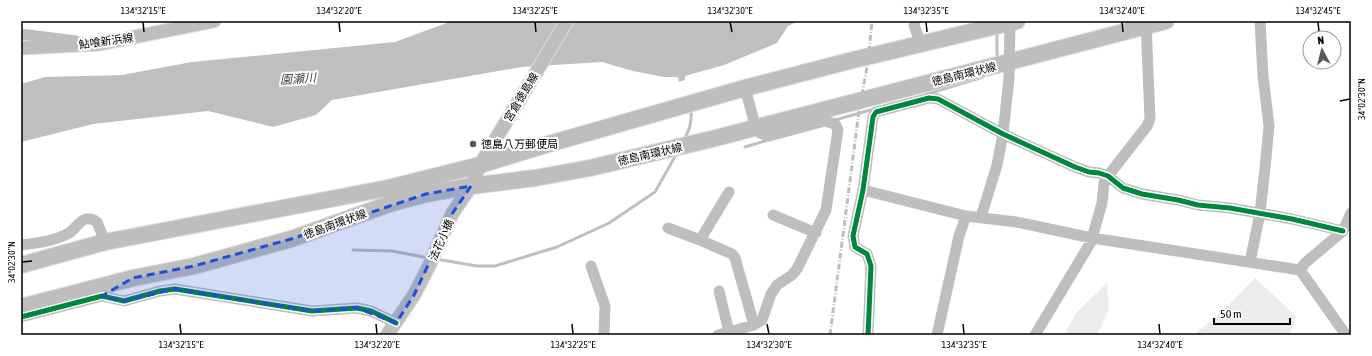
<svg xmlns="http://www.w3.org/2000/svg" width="1372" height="356" viewBox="0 0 1372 356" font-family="'Asap Condensed','Noto Sans JP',sans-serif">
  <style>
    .green { fill: #ececec }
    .water { fill: #bfbfbf }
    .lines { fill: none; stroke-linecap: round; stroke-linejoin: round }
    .stream { stroke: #bfbfbf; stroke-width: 3 }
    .major-casing { stroke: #dbdbdb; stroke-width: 15 }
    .highway-casing { stroke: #dbdbdb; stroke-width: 18 }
    .minor { stroke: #bebebe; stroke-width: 11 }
    .major { stroke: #bebebe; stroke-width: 13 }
    .highway { stroke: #bebebe; stroke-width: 16 }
    .rail { stroke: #bebebe; stroke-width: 3; stroke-dasharray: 6 2 1 2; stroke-linecap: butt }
    .cycleway-casing { stroke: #fff; stroke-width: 8 }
    .cycleway { stroke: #00873e; stroke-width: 5 }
    .marked { fill: #1d4ed8; fill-opacity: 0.2; stroke: #1d4ed8; stroke-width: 3; stroke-dasharray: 8 5; stroke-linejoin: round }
    .ticks { fill: none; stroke: #000; stroke-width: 1.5 }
    .poi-dot { fill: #595959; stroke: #fff; stroke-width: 1.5 }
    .labels { text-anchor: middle; stroke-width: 4; stroke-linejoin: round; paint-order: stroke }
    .street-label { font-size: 11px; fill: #000; stroke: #fff }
    .poi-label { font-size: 11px; fill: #000; stroke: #fff; text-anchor: start }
    .water-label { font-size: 12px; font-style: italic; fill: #444; stroke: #fff }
    .neatline { fill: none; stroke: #000; stroke-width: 1.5 }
    .ticks-label { font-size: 10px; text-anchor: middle; fill: #000 }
  </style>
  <rect width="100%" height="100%" fill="#fff"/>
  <path class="green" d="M1255 278 1296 316 1290 335H1193L1218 316Z
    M1107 283 1109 309 1097 335H1064L1076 313Z"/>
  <path class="water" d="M452 21H798L788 26 777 43 724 65 685 76V80L679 82 678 77H664L633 71 602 62 522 67 332 100 316 115 273 127 208 111 93 124 21 142V84L45 77 122 75 192 62 395 42Z"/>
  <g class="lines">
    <path class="stream" d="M997 60V30
      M927 94 983 77
      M835 120 874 109
      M684 140C690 129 692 121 691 108
      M745 147 768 140
      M353 250 392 251 429 258
      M436 259 477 266H495L557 247 609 223 655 192 677 153"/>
    <defs>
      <path id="major" d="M21 48 99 44 214 21
        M387 335 414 295 429 266 452 214 471 186 480 165 567 21"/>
      <path id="highway" d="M21 265 105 242 388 188 480 165 552 143 745 88 849 61 1017 21
        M21 307 133 278 194 266 291 239 392 203 426 194 471 186 535 178 590 168 716 138 1166 21"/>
    </defs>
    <use href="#major" class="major-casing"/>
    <use href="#highway" class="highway-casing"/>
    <path class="minor" d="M915 21 914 25 921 44
      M21 34 76 41
      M863 190 966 216 1016 222 1092 238 1300 270 1346 335
      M729 192 700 240 732 254 735 258 754 325
      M773 215 816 233
      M981 217 997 165 1003 134 1009 78 1010 21
      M668 228 700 240
      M21 245C37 243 55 241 69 233 76 229 78 221 86 219 90 218 94 220 97 222L105 242
      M1250 262 1260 213 1265 168 1269 126 1263 76 1260 21
      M591 266 605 306 604 335
      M1300 270 1305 263 1343 231 1351 213
      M719 291 729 332
      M21 317 102 296 124 301 160 291 175 289 312 311 357 308 371 311 396 323
      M718 335 754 325 762 320 771 294 777 285 792 275 797 269 826 210 838 130 835 124 825 121 769 136 760 133 756 128 745 88
      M868 335 871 266 867 254 855 247 853 236 863 190 873 117 876 112 929 98 938 99 1003 134 1075 167 1089 172 1099 173 1108 176 1123 188 1142 194 1178 200 1198 205 1230 208 1292 219 1343 231
      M937 335 959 236 966 216
      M1035 335 1091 242 1102 203 1104 183 1108 176 1147 126 1150 119 1146 21"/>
    <use href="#major" class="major"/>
    <use href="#highway" class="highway"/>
    <path class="rail" d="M830 335 859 111 868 61 872 21"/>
    <defs>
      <path id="cycleway" d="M21 317 102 296 124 301 160 291 175 289 312 311 357 308 371 311 396 323
        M868 335 871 266 867 254 855 247 853 236 863 190 873 117 876 112 929 98 938 99 1003 134 1075 167 1089 172 1099 173 1108 176 1123 188 1142 194 1178 200 1198 205 1230 208 1292 219 1343 231"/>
    </defs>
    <use href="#cycleway" class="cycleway-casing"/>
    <use href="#cycleway" class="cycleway"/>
  </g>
  <path class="marked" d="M471 186 452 214 414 295 396 323 357 308 312 311 175 289 124 301 102 296 133 278 194 266 291 239 426 194Z"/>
  <path class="ticks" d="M143 22 144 32M339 22 340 32M535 22 536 32M730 22 732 32M926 22 927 32M1122 22 1123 32M1318 22 1319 32M1340 101 1350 99M22 262 32 261M180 324 181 334M376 324 377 334M572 324 573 334M767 324 769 334M963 324 964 334M1159 324 1160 334"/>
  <circle class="poi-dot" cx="473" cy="144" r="4"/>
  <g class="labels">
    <g class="street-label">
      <text transform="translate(106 41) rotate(-8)" y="4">鮎喰新浜線</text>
      <text transform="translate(964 74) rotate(-14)" y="4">徳島南環状線</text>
      <text transform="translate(521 97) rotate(-59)" y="4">宮倉徳島線</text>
      <text transform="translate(650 154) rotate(-13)" y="4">徳島南環状線</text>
      <text transform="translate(335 224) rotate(-20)" y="4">徳島南環状線</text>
      <text transform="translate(441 240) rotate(-66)" y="4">法花小橋</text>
    </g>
    <g class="poi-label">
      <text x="481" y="148">徳島八万郵便局</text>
    </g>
    <g class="water-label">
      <text transform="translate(298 79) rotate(-4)" y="4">園瀬川</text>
    </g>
  </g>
  <rect width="1372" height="356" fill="none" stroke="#ffffff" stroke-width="44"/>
  <g transform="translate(1322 50) rotate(353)"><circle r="19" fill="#ffffff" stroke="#999999"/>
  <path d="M0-3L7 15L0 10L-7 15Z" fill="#595959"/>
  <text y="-6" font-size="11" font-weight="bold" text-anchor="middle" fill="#000000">N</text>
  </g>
  <path d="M1214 318v6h76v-6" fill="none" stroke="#000000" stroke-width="2"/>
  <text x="1220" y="318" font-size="12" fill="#000000" stroke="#ffffff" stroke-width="3" paint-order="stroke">50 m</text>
  <rect x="22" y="22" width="1328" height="312" class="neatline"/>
  <g class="ticks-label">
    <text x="143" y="14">134°32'15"E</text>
    <text x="339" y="14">134°32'20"E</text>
    <text x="535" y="14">134°32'25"E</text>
    <text x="730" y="14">134°32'30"E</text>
    <text x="926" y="14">134°32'35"E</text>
    <text x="1122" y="14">134°32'40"E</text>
    <text x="1318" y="14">134°32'45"E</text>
    <text transform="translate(1361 99) rotate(-90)" y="4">34°02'30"N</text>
    <text transform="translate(11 262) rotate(-90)" y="4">34°02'30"N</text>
    <text x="181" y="348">134°32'15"E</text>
    <text x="377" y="348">134°32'20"E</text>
    <text x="573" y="348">134°32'25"E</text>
    <text x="769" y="348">134°32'30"E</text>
    <text x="964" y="348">134°32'35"E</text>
    <text x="1160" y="348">134°32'40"E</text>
  </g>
</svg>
